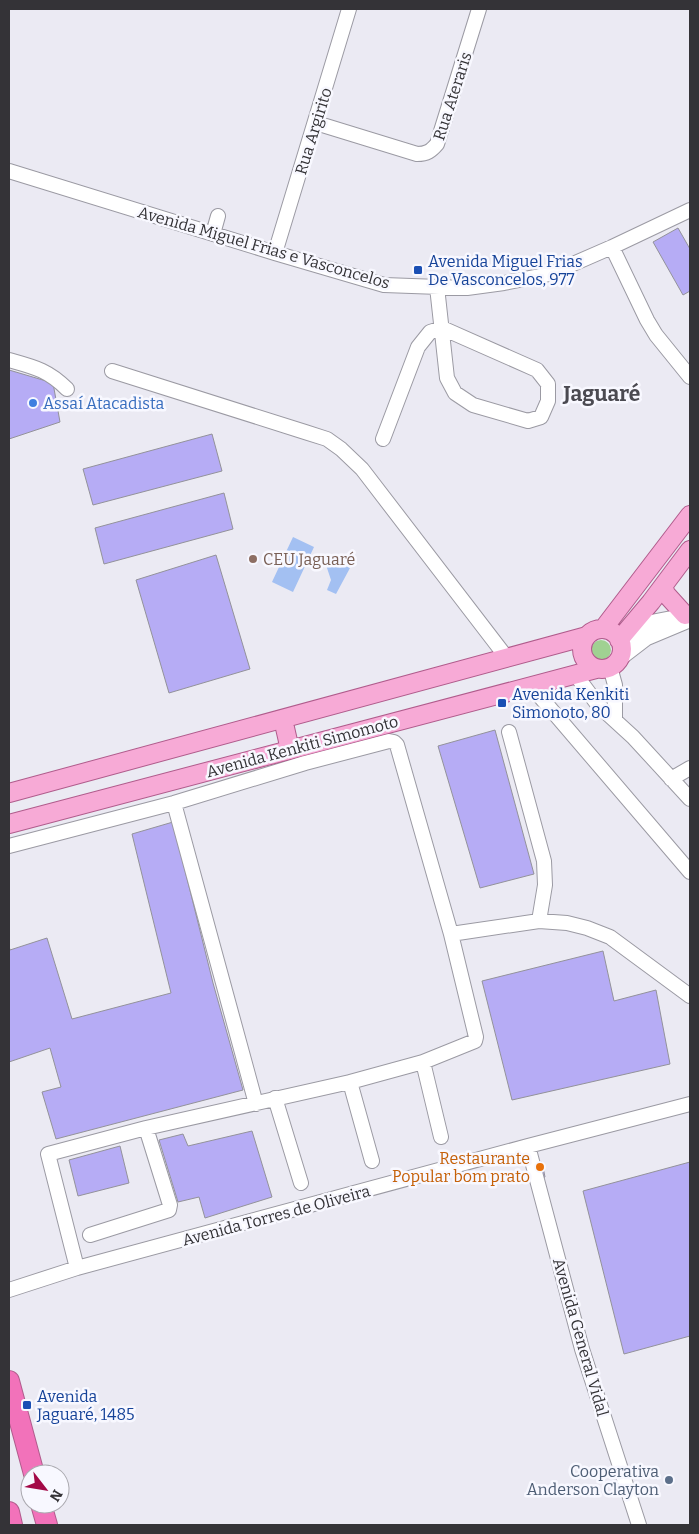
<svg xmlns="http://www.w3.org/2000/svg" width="699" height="1534" viewBox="0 0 699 1534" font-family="Bitter,serif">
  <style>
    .green { fill: #a0d192 }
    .water { fill: #a3c0f2 }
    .building { fill: #b6acf5; stroke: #93929a }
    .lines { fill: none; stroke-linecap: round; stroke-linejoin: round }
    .minor-casing { stroke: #9b9aa3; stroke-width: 16 }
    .major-casing { stroke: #b05c8c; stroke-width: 20 }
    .highway-casing { stroke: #b05c8c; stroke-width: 22 }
    .minor { stroke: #fff; stroke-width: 14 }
    .major { stroke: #f7aad6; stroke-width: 18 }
    .highway { stroke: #f272ba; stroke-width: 20 }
    .transit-dot { fill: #1a4fb4; stroke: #f8f8ff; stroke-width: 2 }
    .shop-dot { fill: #3f7fe0; stroke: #f8f8ff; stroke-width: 2 }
    .education-dot { fill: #8d6e63; stroke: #f8f8ff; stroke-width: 2 }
    .food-dot { fill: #e8710a; stroke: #f8f8ff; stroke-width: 2 }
    .service-dot { fill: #5c6f8a; stroke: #f8f8ff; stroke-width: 2 }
    .labels { text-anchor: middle; stroke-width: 5; stroke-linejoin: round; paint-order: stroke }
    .street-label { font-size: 16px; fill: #343337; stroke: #f8f8ff }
    .transit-label { font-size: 16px; fill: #164399; stroke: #f8f8ff; text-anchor: start }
    .shop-label { font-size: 16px; fill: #366cbe; stroke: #f8f8ff; text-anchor: start }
    .education-label { font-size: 16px; fill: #785e54; stroke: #f8f8ff; text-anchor: start }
    .food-label { font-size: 16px; fill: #c56008; stroke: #f8f8ff; text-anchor: end }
    .service-label { font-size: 16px; fill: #4e5e75; stroke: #f8f8ff; text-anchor: end }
    .district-label { font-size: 21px; font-weight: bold; fill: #4b4a51; stroke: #f8f8ff }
  </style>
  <rect width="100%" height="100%" fill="#ebeaf3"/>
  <path class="green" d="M591 650a10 10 0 1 1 20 0a10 10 0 1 1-20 0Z"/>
  <path class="water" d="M293 537 314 547 293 592 272 582Z
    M333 560 350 568 336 594 327 590 331 580 327 568Z"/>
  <path class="building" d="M678 228 690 249V291L683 295 653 242Z
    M9 370 53 383 60 422 9 439Z
    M212 434 222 471 93 505 83 469Z
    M224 493 233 529 104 564 95 528Z
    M216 555 250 669 169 693 136 580Z
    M495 730 534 874 480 888 438 746Z
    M173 822 213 983 243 1090 56 1139 42 1092 61 1087 50 1048 9 1062V946L10 950 47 938 72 1019 171 993 132 834Z
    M603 951 614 1001 656 990 670 1064 512 1100 482 981Z
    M252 1131 272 1197 205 1218 199 1197 178 1202 159 1140 183 1134 188 1146Z
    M120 1146 129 1183 78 1196 69 1160Z
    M542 1162 545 1177 539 1180 536 1163Z
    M690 1162V1336L624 1354 583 1191Z"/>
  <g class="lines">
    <defs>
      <path id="minor" d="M316 123 417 154C427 154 431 151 437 144L479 9
        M9 171 275 253 384 285 467 288 504 283 550 274 612 247 690 210
        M213 234 218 216
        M612 247 647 320 656 335 690 377
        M275 253 349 9
        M9 360C34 367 48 370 67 389
        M112 371 305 432 327 439 341 449 362 469 507 658
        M383 439 418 347 430 332 442 328 537 370 548 384V401L541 417 528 421 473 405 455 393 447 378 437 287
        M627 638 651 622 687 615
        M617 661 647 638 690 620
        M610 667 615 685V720
        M575 674 598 705 633 737 690 799
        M531 686 690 872
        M509 732 544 861 545 885 539 921
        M671 779 690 768
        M174 803 256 1104
        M9 846 174 803 305 763 389 741 394 742 397 745 451 934 476 1037 475 1041 423 1062 350 1082 146 1128
        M451 934 539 921 567 923 587 928 610 937 690 996
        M423 1062 441 1137
        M350 1082 372 1161
        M275 1098 301 1183
        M528 1146 582 1349 639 1525
        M77 1268 48 1154 146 1128 170 1205 169 1210 90 1235
        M9 1290 77 1268 528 1146 690 1104"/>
      <path id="major" d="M663 586 666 594 685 615
        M603 629 690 515
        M582 649a20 20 0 1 1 40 0a20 20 0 1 1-40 0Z
        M619 640 651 602 690 550
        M283 719 290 750
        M9 793 587 636
        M9 824 596 669"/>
      <path id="highway" d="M9 1381 34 1474
        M41 1504 47 1525
        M9 1512 12 1525"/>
    </defs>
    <use href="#minor" class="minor-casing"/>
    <use href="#major" class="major-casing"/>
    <use href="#highway" class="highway-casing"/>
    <use href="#minor" class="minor"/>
    <use href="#major" class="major"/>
    <use href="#highway" class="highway"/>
  </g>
  <g class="transit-dot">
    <rect x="413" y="265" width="10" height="10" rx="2.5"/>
    <rect x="497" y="698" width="10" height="10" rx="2.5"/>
    <rect x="22" y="1400" width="10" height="10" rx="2.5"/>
  </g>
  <circle class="shop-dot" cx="33" cy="403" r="5"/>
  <circle class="education-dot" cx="253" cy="559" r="5"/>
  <circle class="food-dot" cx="540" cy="1167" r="5"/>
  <circle class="service-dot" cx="669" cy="1480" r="5"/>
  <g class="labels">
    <g class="street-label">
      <text transform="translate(452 96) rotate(-72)" y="6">Rua Ateraris</text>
      <text transform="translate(313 131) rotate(-73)" y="6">Rua Argirito</text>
      <text transform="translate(264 247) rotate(16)" y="6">Avenida Miguel Frias e Vasconcelos</text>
      <text transform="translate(302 746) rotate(-15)" y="6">Avenida Kenkiti Simomoto</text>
      <text transform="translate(276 1215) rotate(-15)" y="6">Avenida Torres de Oliveira</text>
      <text transform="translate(581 1337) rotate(74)" y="6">Avenida General Vidal</text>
    </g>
    <g class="transit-label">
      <text x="428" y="267">Avenida Miguel Frias<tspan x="428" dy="18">De Vasconcelos, 977</tspan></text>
      <text x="512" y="700">Avenida Kenkiti<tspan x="512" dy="18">Simonoto, 80</tspan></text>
      <text x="37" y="1402">Avenida<tspan x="37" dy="18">Jaguaré, 1485</tspan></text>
    </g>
    <g class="shop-label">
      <text x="43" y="409">Assaí Atacadista</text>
    </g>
    <g class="education-label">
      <text x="263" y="565">CEU Jaguaré</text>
    </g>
    <g class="food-label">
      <text x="530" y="1164">Restaurante<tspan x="530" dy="18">Popular bom prato</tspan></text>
    </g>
    <g class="service-label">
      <text x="659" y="1477">Cooperativa<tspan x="659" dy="18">Anderson Clayton</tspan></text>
    </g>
    <g class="district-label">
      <text x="602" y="401">Jaguaré</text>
    </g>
  </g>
  <rect width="699" height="1534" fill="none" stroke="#343337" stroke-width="20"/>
  <g transform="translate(45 1489) rotate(121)"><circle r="24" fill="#f8f8ff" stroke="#aaa9af"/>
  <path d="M0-4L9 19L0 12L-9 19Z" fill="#a30947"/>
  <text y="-8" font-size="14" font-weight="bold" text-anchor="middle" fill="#343337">N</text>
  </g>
</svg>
